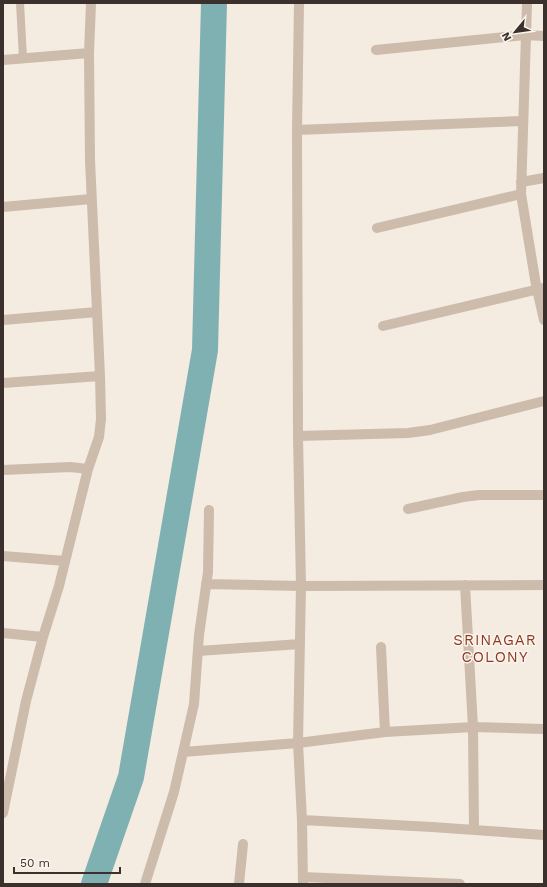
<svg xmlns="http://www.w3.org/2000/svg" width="547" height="887" viewBox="0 0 547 887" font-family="'Work Sans',sans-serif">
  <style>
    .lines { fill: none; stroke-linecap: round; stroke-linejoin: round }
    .river { stroke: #7fb0b2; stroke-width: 26 }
    .service { stroke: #cdbbac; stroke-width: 8 }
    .minor { stroke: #cdbbac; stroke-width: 10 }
    .labels { text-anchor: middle; stroke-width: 3; stroke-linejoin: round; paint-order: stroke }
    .neighbourhood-label { font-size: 15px; letter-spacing: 1px; fill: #8c3b22; stroke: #fbf5ee }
  </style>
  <rect width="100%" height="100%" fill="#f4ebe1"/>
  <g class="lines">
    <path class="river" d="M94 884 131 777 205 350 214 3"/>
    <path class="service" d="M20 3 23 58"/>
    <path class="minor" d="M299 3 297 130 298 436 301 586 298 743 302 820 303 884
      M527 3 521 194 536 285 544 320
      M376 50 525 35 544 36
      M3 60 89 53
      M297 130 523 121
      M521 182 544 178
      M3 207 91 199
      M377 228 521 194
      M3 320 97 312
      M383 326 543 288
      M3 383 100 376
      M298 436 408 433 430 430 544 401
      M3 470 70 467 88 469
      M408 509 463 497 479 495H544
      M3 556 65 561
      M206 584 301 586 544 585
      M465 585 473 727 474 829
      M3 633 43 637
      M381 647 385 732
      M198 651 300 644
      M183 752 298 743 385 732 473 727 544 729
      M3 813 26 701 43 637 59 586 88 469 99 437 101 419 100 376 90 160 89 53 91 3
      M302 820 432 827 544 835
      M303 877 460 884
      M145 884 174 792 194 704 199 635 208 572 209 510
      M239 884 243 844"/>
  </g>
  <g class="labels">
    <g class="neighbourhood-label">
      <text x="495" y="645">SRINAGAR<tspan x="495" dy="17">COLONY</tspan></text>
    </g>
  </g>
  <rect width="547" height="887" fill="none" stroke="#3b302b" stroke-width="8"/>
  <g transform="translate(515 32) rotate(241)" stroke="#fbf5ee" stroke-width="3" paint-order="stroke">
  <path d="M0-3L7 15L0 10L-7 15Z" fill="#3b302b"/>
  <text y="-6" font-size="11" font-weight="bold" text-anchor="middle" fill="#3b302b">N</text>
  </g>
  <path d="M14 867v6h106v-6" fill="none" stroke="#3b302b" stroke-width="2"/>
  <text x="20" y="867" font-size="12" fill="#3b302b" stroke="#fbf5ee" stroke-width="3" paint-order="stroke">50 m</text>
</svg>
